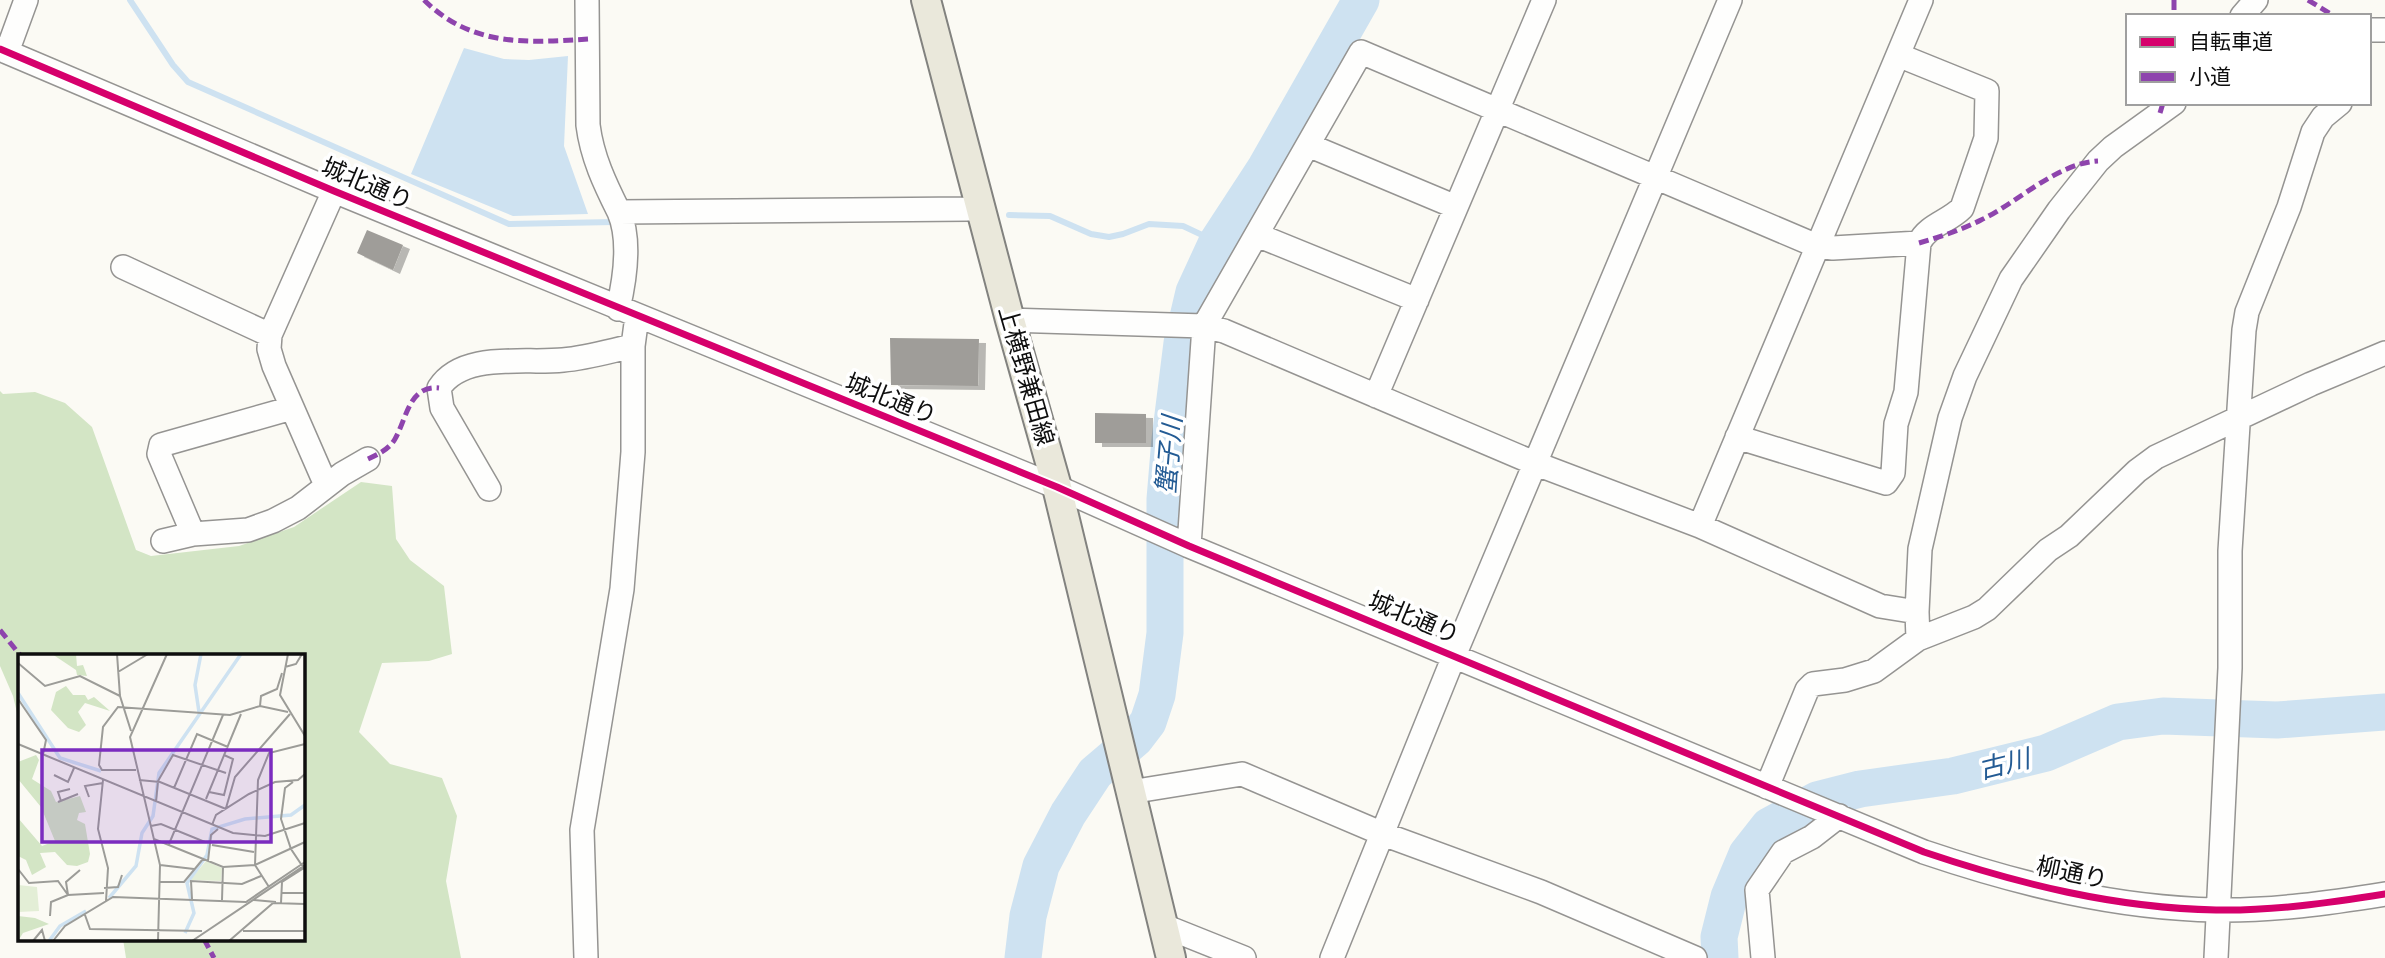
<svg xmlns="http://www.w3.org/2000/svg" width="2385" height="958" viewBox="0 0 2385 958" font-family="'Source Serif 4','Noto Sans JP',serif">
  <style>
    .forest { fill: #d3e5c5 }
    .water { fill: #cee2f1 }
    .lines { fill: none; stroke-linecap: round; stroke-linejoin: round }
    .stream { stroke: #cee2f1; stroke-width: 6 }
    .river { stroke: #cee2f1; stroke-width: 37 }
    .building { fill: #9f9d99; filter: url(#shadow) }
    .minor-casing { stroke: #959492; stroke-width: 26 }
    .major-casing { stroke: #82827f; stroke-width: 32 }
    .minor { stroke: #fefefd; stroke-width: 23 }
    .major { stroke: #eae8db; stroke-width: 28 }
    .quiet { stroke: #8e44ad; stroke-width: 5; stroke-dasharray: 10 5; stroke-linecap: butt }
    .cycleway-casing { stroke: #fff; stroke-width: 11 }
    .cycleway { stroke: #d6006c; stroke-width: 7 }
    .labels { text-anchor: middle; stroke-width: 7; stroke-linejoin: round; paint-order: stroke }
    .street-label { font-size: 24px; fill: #0e0e0e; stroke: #fff }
    .water-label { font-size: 26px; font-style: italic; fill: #235b94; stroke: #fff }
    .inset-river { fill: none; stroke: #cee2f1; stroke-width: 3.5 }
    .inset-road { fill: none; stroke: #9c9c98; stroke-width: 2 }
    .view { fill: #7b2cbf; fill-opacity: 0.15; stroke: #7b2cbf; stroke-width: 3.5 }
    .inset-edge { fill: none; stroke: #0e0e0e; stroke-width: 3.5 }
  </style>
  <defs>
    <filter id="shadow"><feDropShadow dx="7" dy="4" stdDeviation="0" flood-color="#0004"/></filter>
  </defs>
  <rect width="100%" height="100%" fill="#fbfaf4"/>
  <path class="forest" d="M0 391 3 394 35 392 65 403 92 427 136 550 151 556 239 546 294 527 361 482 392 486 396 539 410 560 444 586 452 654 429 661 382 663 359 732 390 764 442 778 457 816 446 881 461 958H126L123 939H303V655H19V721L13 696 0 666Z"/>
  <path class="water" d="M464 48 504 59 529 60 568 56 564 146 588 214 513 216 411 174Z"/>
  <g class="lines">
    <path class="stream" d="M130 0 173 65 188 82 509 224 614 222
      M1009 215 1050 216 1091 234 1109 237 1123 234 1149 224 1183 226 1217 242"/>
    <path class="river" d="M1023 958 1028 916 1041 866 1068 814 1095 773 1135 739 1148 722 1157 695 1165 633V499L1170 439 1182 343 1194 292 1217 242 1266 167 1361 0
      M1720 958 1719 937 1729 897 1747 854 1769 826 1817 800 1860 789 1953 776 2046 753 2118 722 2163 716 2277 720 2385 712"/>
  </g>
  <path class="building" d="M367 230 403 245 393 270 357 253Z
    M890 338 979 339 978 386 891 385Z
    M1095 413 1146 414V443H1095Z"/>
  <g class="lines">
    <defs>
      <path id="minor" d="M587 0 588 125C592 157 605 184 619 212L969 209 980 207
        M2242 16 2256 0
        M2369 30H2385
        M0 49 334 191 1057 487 1189 546 1924 852C2019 884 2115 908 2216 910 2272 911 2329 903 2385 894
        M7 52 26 0
        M1308 145 1456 207
        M1257 235 1417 300
        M123 267 270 335 334 191
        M618 309C625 279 631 240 619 212
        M1010 320 1204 326 1224 331 1534 463 1700 526 1880 606 1917 612 1918 639
        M270 335 269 349 274 366 322 476 329 483
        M1376 396 1544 0
        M1737 437 1886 483 1893 473 1896 424 1906 392 1919 243C1928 225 1948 222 1962 208L1986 138 1987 91 1898 55
        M489 489 442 408 439 388C463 351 525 364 563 360 587 358 610 351 633 346
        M1700 526 1921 0
        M193 534 159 454 161 445 292 408
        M163 541 193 534 248 530 273 521 298 508 342 474 368 459
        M1189 546 1204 326 1361 52 1817 246 1833 248 1919 243
        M1917 612 1920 549 1950 418 1965 376 2011 279 2059 210 2098 161 2113 147 2174 103
        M1767 787 1807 690 1813 684 1845 680 1874 671 1918 639 1974 617 1987 609 2048 550 2069 536 2137 471 2156 457 2311 384 2385 353
        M1130 792 1242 774 1383 834 1541 892 1695 958
        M1164 926 1244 958
        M586 958 582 830 622 589 633 452V346L637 316
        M1332 958 1454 656 1730 0
        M1763 958 1757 890 1783 852 1812 837 1839 816
        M2216 958 2230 668V551L2244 330 2247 312 2289 207 2313 132 2323 117 2340 103"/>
      <path id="major" d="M926 0 1010 320 1057 487 1171 958"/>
    </defs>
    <use href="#minor" class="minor-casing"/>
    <use href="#major" class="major-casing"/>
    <use href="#minor" class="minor"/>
    <use href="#major" class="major"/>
    <path class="quiet" d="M424 0C472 47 526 43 588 39
      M2174 0V16
      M2308 0 2334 16
      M2160 113 2163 103
      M1919 243C1940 237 1961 230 1981 220 2017 203 2057 163 2098 161
      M368 459C379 454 389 449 395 439 407 418 409 385 439 388
      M0 630 20 655
      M204 939 214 958"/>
    <defs>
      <path id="cycleway" d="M0 49 334 191 1057 487 1189 546 1924 852C2019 884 2115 908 2216 910 2272 911 2329 903 2385 894"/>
    </defs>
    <use href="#cycleway" class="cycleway-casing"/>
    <use href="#cycleway" class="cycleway"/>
  </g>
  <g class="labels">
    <g class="street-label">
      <text transform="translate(367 184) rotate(23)" y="8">城北通り</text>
      <text transform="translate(1026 376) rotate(74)" y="8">上横野兼田線</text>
      <text transform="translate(891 399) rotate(22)" y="8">城北通り</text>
      <text transform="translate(1414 618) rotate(23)" y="8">城北通り</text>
      <text transform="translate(2072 873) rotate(12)" y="8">柳通り</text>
    </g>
    <g class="water-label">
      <text transform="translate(1169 455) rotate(-85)" y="9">蟹子川</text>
      <text transform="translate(2004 764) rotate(-14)" y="9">古川</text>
    </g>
  </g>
  <g transform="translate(18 654)">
    <rect width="287" height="287" fill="#fbfaf4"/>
    <path d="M188 207 204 214 203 227 172 226ZM0 231 19 233 21 257 0 258Z" fill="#e3eed6"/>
    <path d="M34 0H58L59 12 65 11 69 22 59 21 58 16ZM48 32 55 41H67L70 46 76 43 92 57 67 49 60 58 68 71 61 78 50 74 33 56 38 38ZM18 101 21 106 14 125 33 137 38 148 62 142 68 158 61 159 59 166 67 170 72 200 70 208 59 212 49 211 37 198 22 199 28 213 14 221 8 206 0 202V164L24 192 37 187 23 153 0 125V108ZM0 262 17 264 31 270 5 279 0 287Z" fill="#d3e5c5"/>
    <path class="inset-river" d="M0 39 42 104 83 117M181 58 177 31 183 0M91 244 118 212 124 179 135 162 141 119 223 0M167 279 176 259 169 229 189 201 194 175 227 165 273 161 287 151M31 287 42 272 68 257"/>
    <path class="inset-road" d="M99 0 102 42 113 77M270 0 262 41 287 82M0 9 27 32 62 22 102 42M267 13 278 10 284 0M100 18 130 0M0 45 28 86 25 101M242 52 243 42 259 35 264 19M0 90 215 179 247 182 287 169M118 116H84L81 111 85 73 100 53 212 61 242 52 270 58M36 121 50 128 56 114M85 126 80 175 90 214 88 247M121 126 142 128 208 155M275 128 267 134 263 165 273 195 287 216M156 134 179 80 210 93M191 138 206 141 215 105 206 101M71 143 67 132 85 129M188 145 223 60M43 147 40 138 52 135M40 148 60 140M138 148 140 127 155 101 208 119M208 154 217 123 272 60M194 171 198 161 231 140 257 128 280 126 287 120M133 172 143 170 187 188M136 185 205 213 237 211 287 188M151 190 205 61M194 191 236 198M190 207 193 181 200 175M142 211 176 215M0 215 11 229 40 227 50 241M142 228H166L185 205M251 233 237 211 240 126 251 99 287 90M86 234 100 233 104 221M264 239H287M50 241 48 228 62 216M174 245 173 227 224 230 243 222M204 246 205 213M236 246 258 248M263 249 264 228 286 214M67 261 72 275 184 277M32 262 33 248 50 241 86 239M225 277H287M15 287 24 276 27 287M35 287 47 272 95 243 228 248 287 208M140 287 142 211 112 83 149 0M174 287 287 211M211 287 255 249 287 250"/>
    <path class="view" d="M24 96H253V188H24Z"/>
    <rect width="287" height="287" class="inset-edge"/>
  </g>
  <rect x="2126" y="14" width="245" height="91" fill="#ffffff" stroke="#9f9f9f" stroke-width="2"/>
  <rect x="2140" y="37" width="35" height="10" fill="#d6006c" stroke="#9f9f9f" stroke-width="2"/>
  <text x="2189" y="49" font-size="21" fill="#0e0e0e">自転車道</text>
  <rect x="2140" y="72" width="35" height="10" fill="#8e44ad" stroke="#9f9f9f" stroke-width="2"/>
  <text x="2189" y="84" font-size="21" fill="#0e0e0e">小道</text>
</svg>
